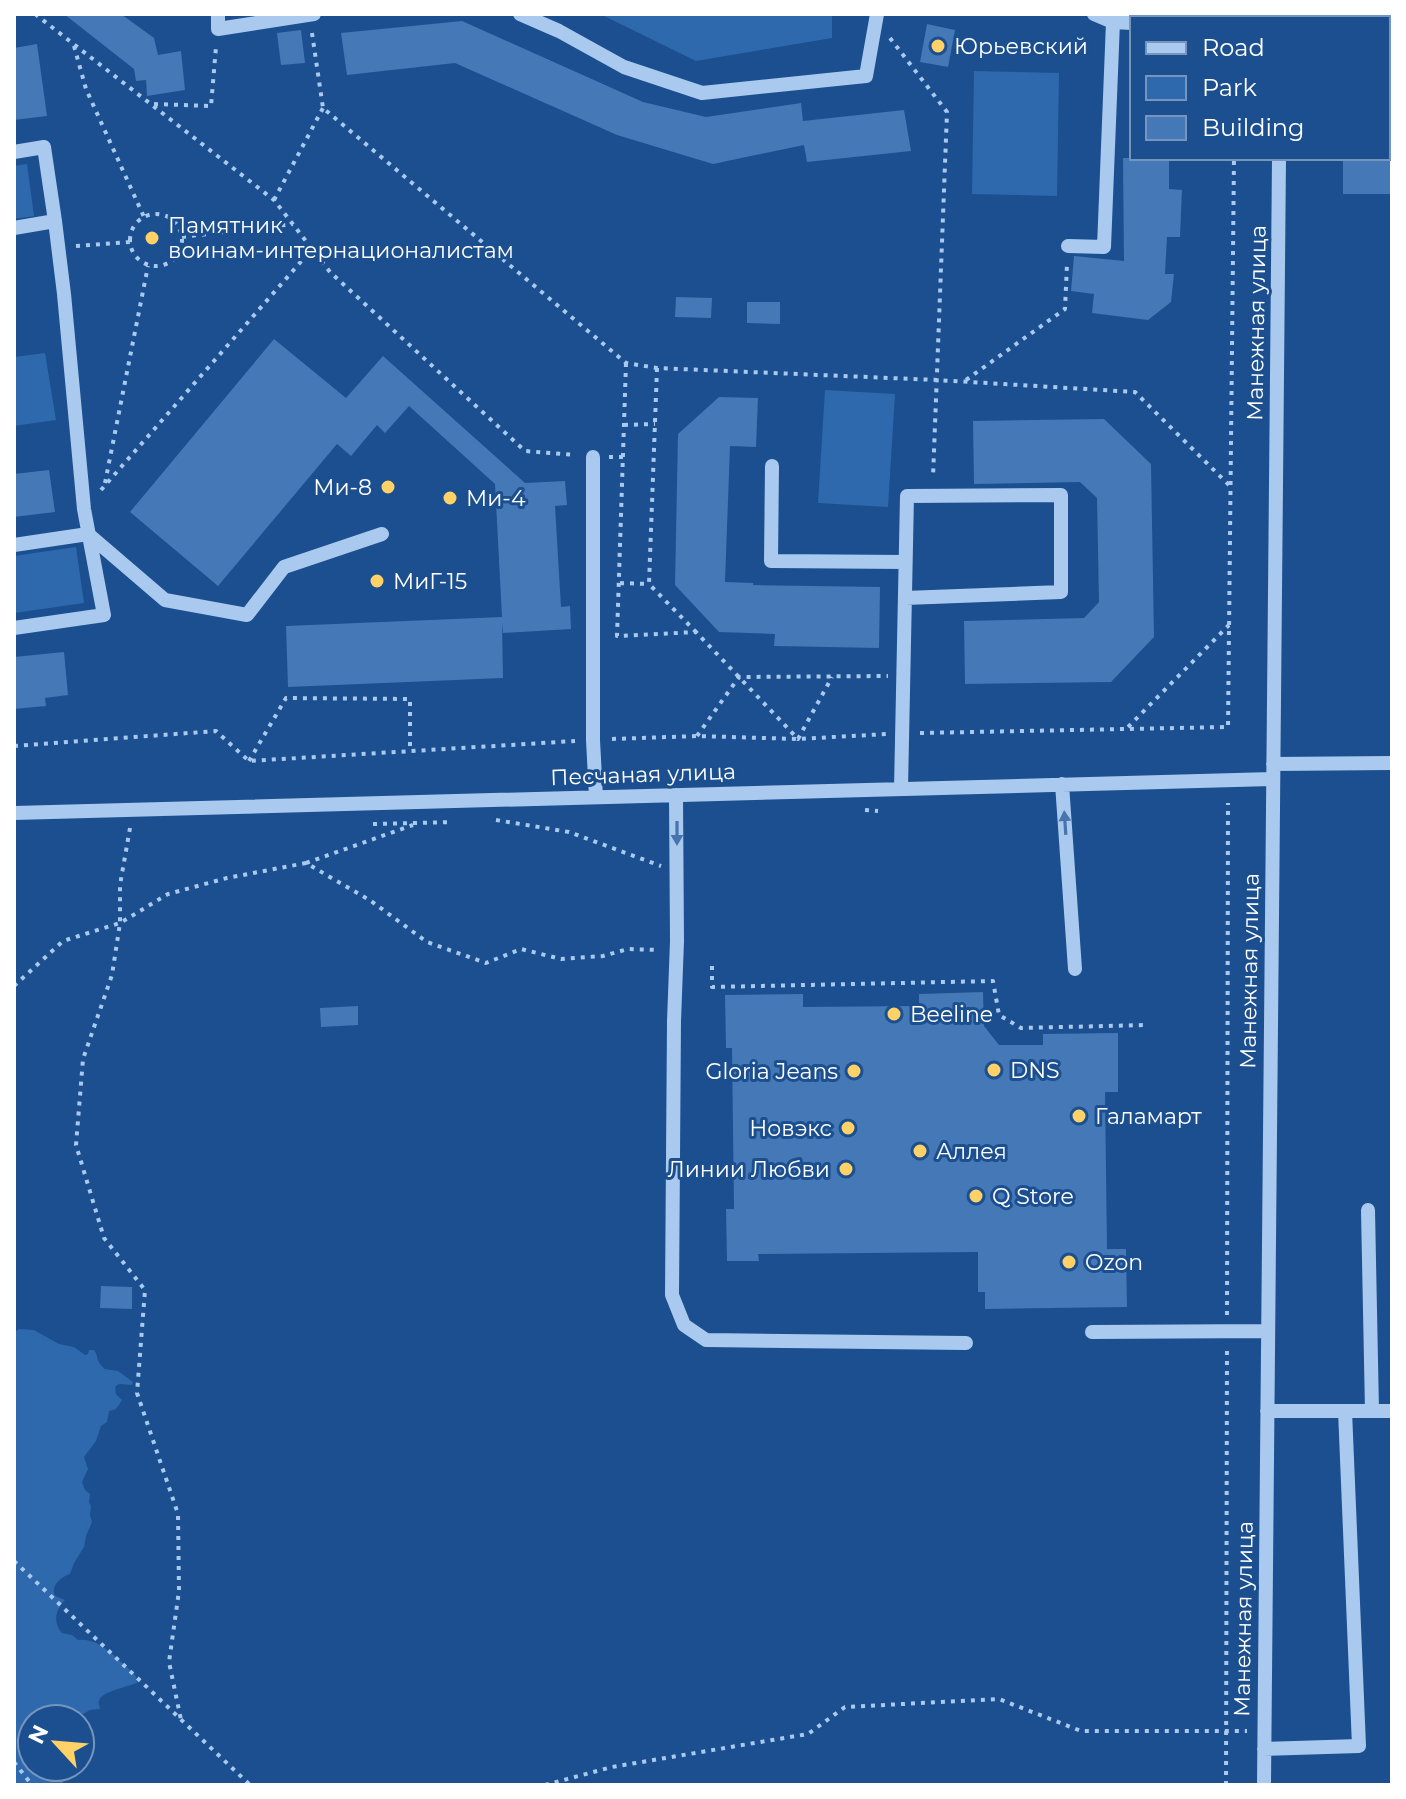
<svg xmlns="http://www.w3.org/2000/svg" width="1406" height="1799" viewBox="0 0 1406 1799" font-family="Montserrat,sans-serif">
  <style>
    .green { fill: #2e69ad }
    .building { fill: #4478b7 }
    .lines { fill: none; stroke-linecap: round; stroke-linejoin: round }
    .path { stroke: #a9c9ee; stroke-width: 4; stroke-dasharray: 4 6; stroke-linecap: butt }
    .minor { stroke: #a9c9ee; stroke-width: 14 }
    .oneway { fill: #4674ac }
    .poi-dot { fill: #ffd166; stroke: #1b4f8f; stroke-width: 3 }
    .labels { text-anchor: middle; stroke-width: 6; stroke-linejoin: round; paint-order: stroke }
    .poi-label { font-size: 22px; fill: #fff; stroke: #1b4f8f; text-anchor: start }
    .street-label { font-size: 22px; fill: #fff; stroke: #1b4f8f }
  </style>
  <rect width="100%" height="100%" fill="#1b4f8f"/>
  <path class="green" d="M600 14H832V38L696 61Z
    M974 71 1059 73 1057 196 972 194Z
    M27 164 34 216 14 219V166Z
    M45 353 56 420 14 426V357Z
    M825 390 895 394 888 507 818 503Z
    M76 547 84 603 14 613V556Z
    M19 1329 34 1330 59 1344 74 1347 85 1355 88 1354 89 1350H94C99 1356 95 1361 105 1369L118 1371 133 1382 132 1385 119 1384 115 1387 116 1394 122 1400 116 1409 109 1411 107 1422 101 1426 96 1441 84 1457 88 1469 82 1482 85 1490 90 1494 89 1502 91 1506 90 1515 92 1522 86 1536 84 1547 74 1563 70 1574C61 1577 50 1586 55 1596L65 1600C56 1609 52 1622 62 1633L72 1635 78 1640C100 1637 116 1659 133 1672L136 1677 137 1683C129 1686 100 1692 99 1701 98 1704 100 1706 100 1709L90 1710 76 1718 32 1719V1735L29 1739 32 1743V1767H51L65 1785H14V1332Z"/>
  <path class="building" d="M64 14H121L154 38 158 55 181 51 185 90 147 96 146 80 136 81 134 69Z
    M462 21 643 102 706 117 801 103 803 121 904 110 911 151 807 162 804 145 713 164 617 135 455 63 347 75 341 33Z
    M927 24 955 30 948 67 920 62Z
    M301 30 305 63 281 65 277 33Z
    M37 44 47 116 14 120V48Z
    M1123 158H1169V189L1182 190 1180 237H1167L1165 274H1174L1171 302 1148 320 1092 313 1094 294 1071 291 1074 256 1124 261Z
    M1343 158H1392V194H1343Z
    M676 297 712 298 711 318 675 317Z
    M747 302H780V324L747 323Z
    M274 339 346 398 383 356 525 483 565 481 567 505 555 506 561 607 570 606 571 629 503 633 502 622 503 678 288 687 286 626 502 617 495 484 409 406 385 433 377 425 351 456 337 444 218 586 130 512Z
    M719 397 758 398 756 447 730 446 725 582 753 583V585L880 587 879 648 774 646 775 634 719 632 675 585 678 434Z
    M1104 419 1151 464 1154 637 1111 682 965 684 964 621 1084 618 1099 602 1097 498 1080 482 974 484 973 421Z
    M49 470 55 512 14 517V474Z
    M64 652 68 695 45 698 46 706 14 709V657Z
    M983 992 984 1026 999 1045H1043V1034L1118 1033V1092H1105L1107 1249H1126L1127 1307 985 1309V1292H978V1252L758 1254 759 1261H727L726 1209H734L732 1048H726L725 995 803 994V1007L919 1006V994Z
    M358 1006V1025L321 1027 320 1008Z
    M101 1286 132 1287V1309L100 1308Z"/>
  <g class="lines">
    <path class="path" d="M35 14 274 200 330 272 525 451 576 455
      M1235 18V14
      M312 33 323 108 626 363 657 368 937 380 1135 392 1231 487
      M890 38 947 112 933 477
      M74 46 86 89 144 217
      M154 104 211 106 216 47
      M274 200 323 108
      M130 240a26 26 0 1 1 52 0a26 26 0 1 1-52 0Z
      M182 237 293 224
      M76 246 130 242
      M626 363 617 636 696 632 798 739 832 677
      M657 368 649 584 696 632
      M966 380 1065 309 1067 264
      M624 425 655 424
      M609 457H623
      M105 483 148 266
      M101 490 312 249
      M620 583 649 584
      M1128 727 1229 625
      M920 733 1228 727 1234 158
      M697 736 739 677 888 676
      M612 739 697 736 798 739 887 734
      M14 746 216 731 249 761 575 741
      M249 761 286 698 410 699V750
      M865 810 878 811
      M496 820 569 832 661 866
      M373 824 452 822
      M130 828 120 885V923L112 975 83 1059 76 1145 104 1238 145 1290 137 1393 178 1514 179 1591 169 1662 181 1720
      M306 863 413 825
      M712 966V987L993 981 999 1015 1021 1028 1148 1025
      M14 986 63 941 120 923 168 894 227 878 306 863 371 901 427 942 486 963 521 949 561 959 603 956 628 949 659 950
      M1227 1315 1228 803
      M14 1561 250 1785
      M14 1762 32 1785
      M545 1785 612 1767 808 1734 845 1707 999 1699 1081 1731H1247
      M1226 1785 1227 1347"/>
    <path class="minor" d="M218 14V29L314 14
      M520 14 559 31 624 67 702 93 866 76 877 14
      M1094 14 1113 22
      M1281 18V14
      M14 152 44 147 55 221 14 228
      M1068 246 1104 247 1113 22 1132 23
      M593 457V740L596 797
      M772 466 771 561 905 562
      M14 545 88 534 165 600 247 615 284 567 382 534
      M14 628 104 615 84 509 64 294 55 221
      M1273 764 1392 763
      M1062 784 1075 969
      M901 789 907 496 1061 495V592L905 598
      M676 795 677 941 674 1021 672 1295 684 1325 706 1340 966 1343
      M14 813 1273 779
      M1368 1210 1372 1411
      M1092 1332 1267 1331
      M1267 1411H1392
      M1264 1749 1359 1746 1345 1411
      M1264 1785 1279 158"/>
  </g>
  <defs><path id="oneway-solid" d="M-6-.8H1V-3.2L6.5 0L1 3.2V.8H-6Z" transform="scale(2)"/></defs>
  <g class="oneway">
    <use href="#oneway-solid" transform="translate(1065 823) rotate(-94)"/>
    <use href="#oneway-solid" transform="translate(677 833) rotate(90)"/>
  </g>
  <g class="poi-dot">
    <circle cx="938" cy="46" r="8"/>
    <circle cx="152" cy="238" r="8"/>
    <circle cx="388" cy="487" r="8"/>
    <circle cx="450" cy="498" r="8"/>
    <circle cx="377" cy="581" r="8"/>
    <circle cx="894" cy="1014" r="8"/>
    <circle cx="994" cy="1070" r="8"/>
    <circle cx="854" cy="1071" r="8"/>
    <circle cx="1079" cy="1116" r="8"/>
    <circle cx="848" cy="1128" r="8"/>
    <circle cx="920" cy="1151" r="8"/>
    <circle cx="846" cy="1169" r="8"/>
    <circle cx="976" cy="1196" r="8"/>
    <circle cx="1069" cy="1262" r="8"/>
  </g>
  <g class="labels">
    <g class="poi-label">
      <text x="954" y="54">Юрьевский</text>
      <text x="168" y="233">Памятник<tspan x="168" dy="25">воинам-интернационалистам</tspan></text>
      <text x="372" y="495" text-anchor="end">Ми-8</text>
      <text x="466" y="506">Ми-4</text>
      <text x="393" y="589">МиГ-15</text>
      <text x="910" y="1022">Beeline</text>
      <text x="1010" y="1078">DNS</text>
      <text x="838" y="1079" text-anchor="end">Gloria Jeans</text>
      <text x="1095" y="1124">Галамарт</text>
      <text x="832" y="1136" text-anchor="end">Новэкс</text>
      <text x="936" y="1159">Аллея</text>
      <text x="830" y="1177" text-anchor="end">Линии Любви</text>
      <text x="992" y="1204">Q Store</text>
      <text x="1085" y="1270">Ozon</text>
    </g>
    <g class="street-label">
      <text transform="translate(1256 323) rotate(-89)" y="8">Манежная улица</text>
      <text transform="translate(643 774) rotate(-2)" y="8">Песчаная улица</text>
      <text transform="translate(1249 971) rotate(-89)" y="8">Манежная улица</text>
      <text transform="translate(1243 1619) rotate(-89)" y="8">Манежная улица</text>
    </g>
  </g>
  <rect width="1406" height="1799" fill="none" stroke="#ffffff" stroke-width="32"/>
  <rect x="1130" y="16" width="260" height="144" fill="#1b4f8f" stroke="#7695bc" stroke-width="2"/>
  <rect x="1146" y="42" width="40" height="12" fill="#a9c9ee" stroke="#7695bc" stroke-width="2"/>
  <text x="1202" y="56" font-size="24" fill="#ffffff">Road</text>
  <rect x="1146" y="76" width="40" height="24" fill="#2e69ad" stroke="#7695bc" stroke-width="2"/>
  <text x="1202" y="96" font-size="24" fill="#ffffff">Park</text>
  <rect x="1146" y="116" width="40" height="24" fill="#4478b7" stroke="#7695bc" stroke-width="2"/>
  <text x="1202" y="136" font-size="24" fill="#ffffff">Building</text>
  <g transform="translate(56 1743) rotate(296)"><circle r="38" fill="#1b4f8f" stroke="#7695bc" stroke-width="2"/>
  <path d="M0-6L14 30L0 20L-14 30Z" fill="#ffd166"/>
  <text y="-12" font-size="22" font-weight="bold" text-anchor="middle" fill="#ffffff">N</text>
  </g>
</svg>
